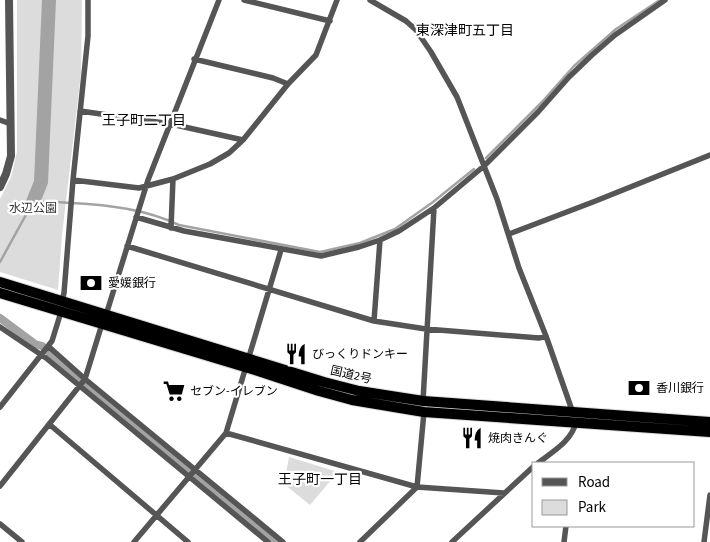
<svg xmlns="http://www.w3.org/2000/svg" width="710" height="542" font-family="'Source Sans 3','Noto Sans JP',sans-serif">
<rect width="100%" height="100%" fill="#fff"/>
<path fill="#dcdcdc" d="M17,0h65l-1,73 -19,162 -4,55 -58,-18v-73l11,-22 6,-25z
M289,457l49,15 -28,33 -26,-21z"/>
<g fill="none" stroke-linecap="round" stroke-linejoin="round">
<path stroke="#a3a3a3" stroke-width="2.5" d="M486,158l56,-56 32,-36 42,-37 44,-29
M0,262l33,-60c13,-1 26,0 39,1 37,2 73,6 107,22l141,27 40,-9 35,-14 38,-27 41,-33"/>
<path stroke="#a3a3a3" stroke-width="8" d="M0,318l35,26 7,2 71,63 162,133"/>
<path stroke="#a3a3a3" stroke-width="14" d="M33,202l8,-20 8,-182"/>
<g stroke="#dbdbdb" stroke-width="12">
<path id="trunk" d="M0,282l324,100 35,9 64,10 287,21
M0,293l258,78 61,20 33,9 72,12 286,20"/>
</g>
<path stroke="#555" stroke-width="5.5" d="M244,0l86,21
M370,0l36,21 10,9 15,22 26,45 40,102 22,69 27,68 27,77
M194,59l79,19 15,6
M80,111l91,13 72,16
M0,120l11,4
M73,180l66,8 34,-9 37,-15 19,-11 14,-13 45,-56 28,-29 21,-55
M136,217l48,14 137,25 38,-9 21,-7 19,-9 35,-23 50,-42 54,-54 31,-35 23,-22 23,-20 50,-35
M171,228l2,-49
M509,234l84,-32 117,-47
M127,246l247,75 52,8 113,9 7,-2
M62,301l2,-8 9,-113 15,-144v-36
M106,315l42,-135 71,-180
M374,321l6,-81
M0,327l46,31 222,184
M48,346l37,33 198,163
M423,401l11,-193
M0,407l52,-66 9,-29
M49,424l139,118
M226,433l191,54 87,6
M538,463c14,-11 34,-22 38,-41
M0,486l85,-107 17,-55
M0,524l22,18
M134,542l92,-109 55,-183
M360,542l57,-55 7,-75
M452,542l82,-76
M564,542l2,-16
M704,542l6,-47"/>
<path stroke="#555" stroke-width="8" d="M0,187l6,-13 5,-18 -2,-156"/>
<use href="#trunk" stroke="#000" stroke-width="10"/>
</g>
<defs>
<g id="bank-bare" transform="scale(1.725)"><path d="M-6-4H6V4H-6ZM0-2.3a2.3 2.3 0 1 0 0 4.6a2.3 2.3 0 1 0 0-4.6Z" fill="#000" stroke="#fff" stroke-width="2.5" paint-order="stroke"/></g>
<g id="restaurant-bare" transform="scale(1.725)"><path d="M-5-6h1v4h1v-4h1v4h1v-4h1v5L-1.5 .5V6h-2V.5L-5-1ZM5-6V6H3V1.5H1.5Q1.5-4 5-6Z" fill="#000" stroke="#fff" stroke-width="2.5" paint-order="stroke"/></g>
<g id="supermarket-bare" transform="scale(1.725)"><path d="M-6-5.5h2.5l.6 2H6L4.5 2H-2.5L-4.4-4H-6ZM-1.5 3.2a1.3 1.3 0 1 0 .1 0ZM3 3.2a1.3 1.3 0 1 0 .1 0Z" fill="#000" stroke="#fff" stroke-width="2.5" paint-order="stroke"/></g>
</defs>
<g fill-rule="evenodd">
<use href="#bank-bare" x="91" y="283"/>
<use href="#restaurant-bare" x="296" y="354"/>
<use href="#bank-bare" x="639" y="388"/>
<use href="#supermarket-bare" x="174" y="391"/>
<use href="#restaurant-bare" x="472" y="438"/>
</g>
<g text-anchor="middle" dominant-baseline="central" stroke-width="4.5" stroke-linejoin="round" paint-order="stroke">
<g font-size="12" fill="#333" stroke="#fff">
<text x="33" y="208">水辺公園</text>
</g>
<g font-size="12" fill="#000" stroke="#fff" text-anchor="start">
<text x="108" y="283">愛媛銀行</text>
<text x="312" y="354">びっくりドンキー</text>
<text x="656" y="388">香川銀行</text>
<text x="190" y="391">セブン-イレブン</text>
<text x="488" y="438">焼肉きんぐ</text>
</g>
<g font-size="12" fill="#000" stroke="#fff">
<text transform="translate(351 375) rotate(13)">国道2号</text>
</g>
<g font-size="14" fill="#000" stroke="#fff">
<text x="465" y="31">東深津町五丁目</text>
<text x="144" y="121">王子町二丁目</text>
<text x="320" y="480">王子町一丁目</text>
</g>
</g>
<rect x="532" y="462" width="162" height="65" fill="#ffffff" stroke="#999999"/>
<rect x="542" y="478" width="25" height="8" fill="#555555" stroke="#999999"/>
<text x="578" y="487" font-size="15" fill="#000000">Road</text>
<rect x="542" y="500" width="25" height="15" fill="#dcdcdc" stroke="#999999"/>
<text x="578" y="512" font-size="15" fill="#000000">Park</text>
</svg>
